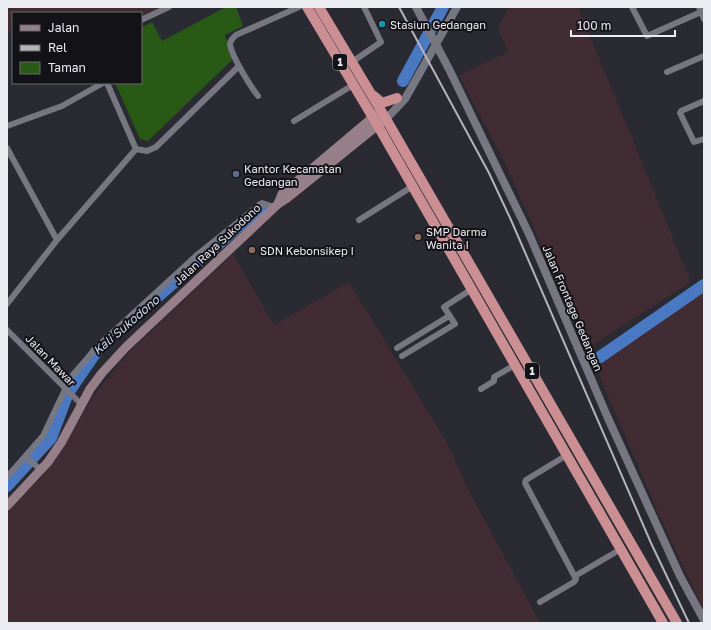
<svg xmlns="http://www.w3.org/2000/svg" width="711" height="630" font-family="'Golos Text',sans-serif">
<rect width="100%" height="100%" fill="#2a2a33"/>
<path fill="#402c32" d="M7,7h152l1,3 -19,7v-4h-91l-2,-2 -3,2h-32v16l-6,3z
M509,7h69l113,275 -103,66 -85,-189 -44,-84 49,-23 -10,-24z
M233,254l41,71 75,-43 100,164 20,45 71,132h-533v-112l36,-35 26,-38 22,-39 36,-45z
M704,289v322l-47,-101 -63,-147 69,-45z"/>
<path fill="#285915" d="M226,7h10l7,19 -18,9 7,25 -84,81 -8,-2 -25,-56h26v-55l11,-6 10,19z"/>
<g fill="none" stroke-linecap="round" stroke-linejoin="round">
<path stroke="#4a79c3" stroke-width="12" d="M403,81l40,-74
M133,318l128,-111
M600,357l104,-72
M7,486l44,-48 17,-45 28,-41"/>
<path stroke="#777782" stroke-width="6" d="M632,7l15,29 54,-24
M699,7l5,12
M141,20l28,-13
M352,62l29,-20 -17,-35
M667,72l37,-16
M107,83l29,66
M258,96c-7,-9 -28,-42 -28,-53 1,-4 3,-5 6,-8l63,-28
M704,101l-23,10 -1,2 14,29 10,-3
M294,121l59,-36
M7,126l55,-20 41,-23
M7,148l50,92
M136,149l11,2 9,-4 83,-81
M359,220l54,-34
M7,304l50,-64 79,-91
M7,330l74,74
M397,348l52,-32
M402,356l53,-32 -11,-17 28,-18
M481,389l13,-8v-4l21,-12
M26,457l15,13
M7,477l36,-41 28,-59 27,-31 100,-92 64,-51 12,4
M575,576l46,-27
M540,602l34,-20 2,-3 -51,-96 1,-3 41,-25"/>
<path stroke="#777782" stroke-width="8" d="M416,7l33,62 80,165 78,182 73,160 24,44
M386,119l19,-20 52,-92"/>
<path stroke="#967f88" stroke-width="9" d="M278,204l4,-10 96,-81
M7,506l41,-44 13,-19 29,-54 12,-16 24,-26 152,-143 8,-5 97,-78"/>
<path stroke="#ca8e93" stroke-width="10" d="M307,7l71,119 285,497
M319,7l67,112 291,504
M374,96l8,7 15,-5"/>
<path stroke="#b4b4bb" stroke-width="2" d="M399,7l90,166 22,47 140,323 38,80"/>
</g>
<circle fill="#0f9aa8" stroke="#131317" stroke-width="1.5" cx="382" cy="24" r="4"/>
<circle fill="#5c6f8a" stroke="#131317" stroke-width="1.5" cx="236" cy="174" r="4"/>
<g fill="#8d6e63" stroke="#131317" stroke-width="1.5">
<circle cx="418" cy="237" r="4"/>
<circle cx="252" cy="250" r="4"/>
</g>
<g text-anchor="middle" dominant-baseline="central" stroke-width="4" stroke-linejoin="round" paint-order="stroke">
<g fill="#131317" stroke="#ababb1" stroke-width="1">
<rect x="333" y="54" width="14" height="16" rx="3"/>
<rect x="525" y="363" width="14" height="16" rx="3"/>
</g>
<g font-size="10" font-weight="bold" fill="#ececf3">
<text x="340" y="62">1</text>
<text x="532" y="371">1</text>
</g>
<g font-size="11" fill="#ececf3" stroke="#131317" text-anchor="start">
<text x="390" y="24">Stasiun Gedangan</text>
<text x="244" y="168">Kantor Kecamatan<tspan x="244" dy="13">Gedangan</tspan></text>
<text x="426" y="231">SMP Darma<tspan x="426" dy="13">Wanita I</tspan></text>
<text x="260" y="250">SDN Kebonsikep I</text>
</g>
<g font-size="11" fill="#ececf3" stroke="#131317">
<text transform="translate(217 244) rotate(-43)">Jalan Raya Sukodono</text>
<text transform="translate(573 308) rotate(67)">Jalan Frontage Gedangan</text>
<text transform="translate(51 360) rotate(46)">Jalan Mawar</text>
</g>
<g font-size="12" font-style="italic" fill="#cbd8ec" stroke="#131317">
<text transform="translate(126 325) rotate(-41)">Kali Sukodono</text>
</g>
</g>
<rect width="711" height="630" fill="none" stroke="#ececf3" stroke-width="16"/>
<rect x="12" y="12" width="130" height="72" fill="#131317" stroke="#6a6a6f"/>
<rect x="20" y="25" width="20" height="6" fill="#967f88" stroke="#6a6a6f"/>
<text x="48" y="32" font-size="12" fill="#ececf3">Jalan</text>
<rect x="20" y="45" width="20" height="6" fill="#b4b4bb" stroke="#6a6a6f"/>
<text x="48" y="52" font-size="12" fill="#ececf3">Rel</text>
<rect x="20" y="62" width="20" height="12" fill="#285915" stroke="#6a6a6f"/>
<text x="48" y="72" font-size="12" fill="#ececf3">Taman</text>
<path d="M571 30v6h104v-6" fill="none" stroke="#ececf3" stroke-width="2"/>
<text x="577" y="30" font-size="12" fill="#ececf3" stroke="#131317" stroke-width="3" paint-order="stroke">100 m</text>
</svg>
